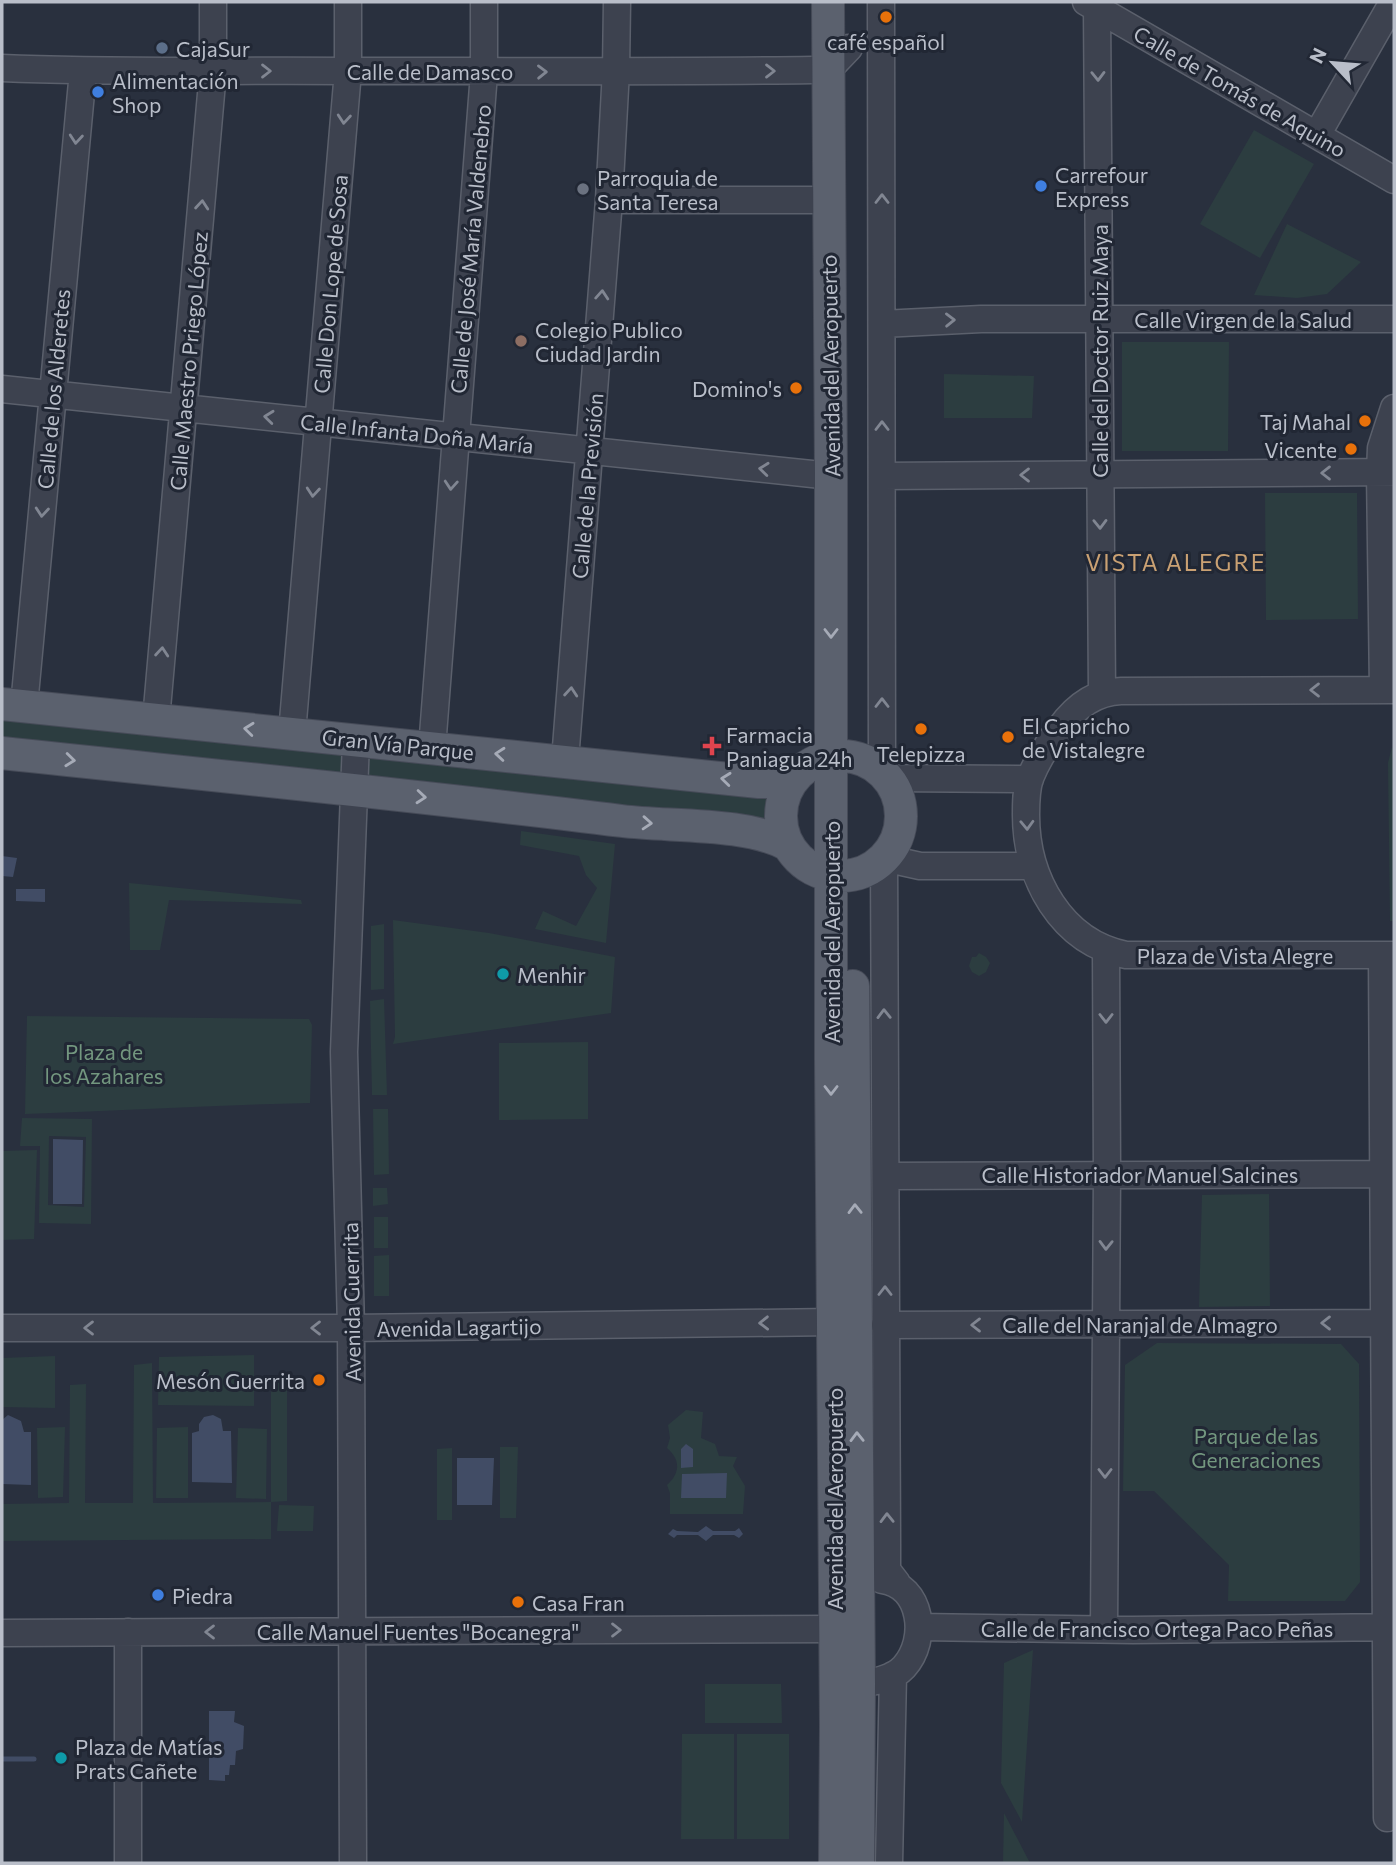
<svg xmlns="http://www.w3.org/2000/svg" width="1396" height="1865" font-family="Commissioner,sans-serif">
<rect width="100%" height="100%" fill="#29303e"/>
<path fill="#2c3d40" fill-rule="evenodd" d="M1254,130l60,34 -54,94 -60,-34z
M1287,224l74,38 -34,32 -30,4 -43,-3z
M1122,342h107l-1,109h-106z
M944,374l90,2 -2,42h-88z
M1265,493h92l1,126 -92,1z
M2,715l344,38 -3,23 -341,-32z
M1392,747l2,6v168h-4l-2,-158z
M366,753l408,40 -4,31 -402,-41z
M521,831l94,13 -9,99 -71,-14 8,-18 33,15 21,-38 -11,-13 -7,-19 -59,-11z
M129,883l172,17 1,4 -133,-4 -9,50h-30z
M393,920l96,13 126,24 -4,56 -218,31 2,-7z
M384,924v65l-13,1v-64z
M979,953l7,4 4,6 -4,9 -7,4 -7,-4 -3,-6 3,-9h4z
M384,999l3,96h-15l-2,-94z
M27,1016l282,3 3,6 -2,78c-96,2 -190,8 -285,11z
M588,1042v77l-89,1v-77z
M373,1109h15l1,65 -15,1z
M22,1118l70,1 -1,105 -52,-1 1,-77h-20zM49,1136l37,1 -2,70 -36,-2z
M37,1150l-3,89 -32,1v-89z
M373,1188h14l1,16 -15,2z
M1269,1194l1,112 -71,1 3,-112z
M374,1217h14v31h-14z
M389,1255v41h-15v-40z
M1157,1343l184,1 18,20 1,218 -15,19h-117l1,-36 -75,-74h-31l2,-126z
M254,1355v51l-96,-1 1,-48z
M55,1356v52l-53,-1v-49z
M152,1363l1,140 118,-1v-119l16,-2v120l-16,1v37l-269,2v-37l67,-1 1,-118 16,-1 -1,119h48l1,-138z
M686,1410l17,2 -2,26 14,6 4,12 18,1 -4,9 12,20 -2,28h-73v-21l-3,-8c13,-12 14,-25 0,-37l3,-10 -2,-13z
M65,1427l-2,70 -25,1 -1,-70z
M188,1427v71h-32l1,-70z
M238,1428l29,1 -1,70 -30,-1z
M500,1447h18l-2,71h-16z
M452,1448v72h-15v-71z
M279,1505l35,1 -1,25h-36z
M1033,1650l-11,172 -21,-39 3,-120z
M705,1684h76l1,39h-77z
M682,1734h52v105h-53z
M737,1734h52v105h-52z
M1004,1813l26,50h-27z"/>
<path fill="#414c65" d="M2,856l15,2 -4,19 -11,-1z
M16,889h29v13l-29,-1z
M53,1139l30,1 -1,64h-29z
M8,1415l13,6 3,11h7v53l-29,-1v-64z
M213,1415l8,4 2,12h8l1,52 -40,-1v-49l7,-2v-7l5,-7z
M686,1444l7,5v18l-12,1v-19z
M457,1458h37l-2,47h-35z
M727,1473l-1,25h-45l1,-24z
M706,1526l7,5h22l4,-3 4,6 -4,4 -5,-3h-21l-7,6 -8,-6h-21l-3,3 -6,-4 5,-5 4,2 21,1z
M209,1711h26l-1,11 10,4 -1,23 -7,2 -1,14h-5l-1,10h-4v6l-16,-1z"/>
<g fill="none" stroke-linecap="round" stroke-linejoin="round">
<path stroke="#414c65" stroke-width="5" d="M2,1759h32"/>
<g stroke="#5b606c" stroke-width="29">
<path id="minor" d="M881,2l1,769
M1086,2l308,178
M1097,8l5,685
M2,68c114,5 229,2 344,3 155,0 310,1 466,-1h16l21,-22
M1317,135l76,-133
M609,200h219
M882,324l99,-5h413
M2,389l829,87
M882,476l512,-4
M1383,690l-3,-218 1,-24 13,-40
M1394,690l-273,1c-26,1 -46,16 -61,37 -12,15 -23,33 -30,50 -4,12 -4,25 -4,37 0,63 35,127 100,140h268
M24,706l59,-635
M156,720l57,-649v-69
M292,733l56,-662v-69
M432,748l52,-675v-71
M565,760l44,-560 7,-130 1,-68
M889,778l141,1
M1382,956l5,862
M886,1176l508,-2
M885,1325l509,-2
M2,1328h349l482,-6
M897,1583l-10,-13v-26l-3,-686 36,8h112
M919,1627l214,3 261,-3
M1104,1629l3,-455 -1,-224
M2,1633l833,-4
M859,1684c15,-2 34,-5 45,-17 25,-28 18,-81 -22,-87
M128,1863v-231
M353,1863l-2,-535 -7,-276 12,-311
M889,1863l4,-188"/>
</g>
<g stroke="#464b58" stroke-width="34">
<path id="major" d="M828,2l3,474v583l5,666 -1,138
M2,704l757,78h21l14,-3
M2,753c207,22 414,42 620,68 48,6 125,1 166,24
M781 816a60 60 0 1 1 120 0a60 60 0 1 1-120 0Z
M853,986l6,698 -1,179"/>
</g>
<use href="#minor" stroke="#3d424f" stroke-width="26"/>
<use href="#major" stroke="#5b616e" stroke-width="32"/>
</g>
<defs><path id="oneway-chevron" d="M-2-3.5L2.5 0L-2 3.5" fill="none" stroke-width="1.6" stroke-linecap="round" stroke-linejoin="round" transform="scale(1.75)"/></defs>
<g stroke="#818692">
<use href="#oneway-chevron" transform="translate(266 71)"/>
<use href="#oneway-chevron" transform="translate(770 71)"/>
<use href="#oneway-chevron" transform="translate(542 72) rotate(-1)"/>
<use href="#oneway-chevron" transform="translate(1098 76) rotate(89)"/>
<use href="#oneway-chevron" transform="translate(344 119) rotate(95)"/>
<use href="#oneway-chevron" transform="translate(76 139) rotate(95)"/>
<use href="#oneway-chevron" transform="translate(882 199) rotate(-90)"/>
<use href="#oneway-chevron" transform="translate(202 205) rotate(-85)"/>
<use href="#oneway-chevron" transform="translate(602 295) rotate(-86)"/>
<use href="#oneway-chevron" transform="translate(950 320) rotate(-1)"/>
<use href="#oneway-chevron" transform="translate(269 417) rotate(-174)"/>
<use href="#oneway-chevron" transform="translate(882 426) rotate(-90)"/>
<use href="#oneway-chevron" transform="translate(764 469) rotate(-174)"/>
<use href="#oneway-chevron" transform="translate(1326 473) rotate(180)"/>
<use href="#oneway-chevron" transform="translate(1025 475) rotate(180)"/>
<use href="#oneway-chevron" transform="translate(451 485) rotate(94)"/>
<use href="#oneway-chevron" transform="translate(313 492) rotate(95)"/>
<use href="#oneway-chevron" transform="translate(42 512) rotate(95)"/>
<use href="#oneway-chevron" transform="translate(1100 524) rotate(89)"/>
<use href="#oneway-chevron" transform="translate(162 652) rotate(-85)"/>
<use href="#oneway-chevron" transform="translate(1315 690) rotate(180)"/>
<use href="#oneway-chevron" transform="translate(571 692) rotate(-85)"/>
<use href="#oneway-chevron" transform="translate(882 703) rotate(-90)"/>
<use href="#oneway-chevron" transform="translate(1027 825) rotate(88)"/>
<use href="#oneway-chevron" transform="translate(884 1014) rotate(-91)"/>
<use href="#oneway-chevron" transform="translate(1106 1018) rotate(90)"/>
<use href="#oneway-chevron" transform="translate(1106 1245) rotate(91)"/>
<use href="#oneway-chevron" transform="translate(885 1291) rotate(-90)"/>
<use href="#oneway-chevron" transform="translate(764 1323) rotate(179)"/>
<use href="#oneway-chevron" transform="translate(1326 1323) rotate(180)"/>
<use href="#oneway-chevron" transform="translate(976 1325) rotate(180)"/>
<use href="#oneway-chevron" transform="translate(89 1328) rotate(180)"/>
<use href="#oneway-chevron" transform="translate(316 1328) rotate(-180)"/>
<use href="#oneway-chevron" transform="translate(1105 1473) rotate(90)"/>
<use href="#oneway-chevron" transform="translate(887 1518) rotate(-91)"/>
<use href="#oneway-chevron" transform="translate(616 1630)"/>
<use href="#oneway-chevron" transform="translate(210 1632) rotate(180)"/>
</g>
<g stroke="#a6abb7">
<use href="#oneway-chevron" transform="translate(831 633) rotate(90)"/>
<use href="#oneway-chevron" transform="translate(249 729) rotate(-174)"/>
<use href="#oneway-chevron" transform="translate(500 754) rotate(-175)"/>
<use href="#oneway-chevron" transform="translate(70 760) rotate(6)"/>
<use href="#oneway-chevron" transform="translate(726 779) rotate(-174)"/>
<use href="#oneway-chevron" transform="translate(421 797) rotate(5)"/>
<use href="#oneway-chevron" transform="translate(647 823) rotate(4)"/>
<use href="#oneway-chevron" transform="translate(831 1090) rotate(90)"/>
<use href="#oneway-chevron" transform="translate(855 1209) rotate(-91)"/>
<use href="#oneway-chevron" transform="translate(857 1437) rotate(-91)"/>
</g>
<g fill="#e8710a" stroke="#212734" stroke-width="2.5">
<circle cx="886" cy="17" r="7"/>
<circle cx="796" cy="388" r="7"/>
<circle cx="1365" cy="421" r="7"/>
<circle cx="1351" cy="449" r="7"/>
<circle cx="921" cy="729" r="7"/>
<circle cx="1008" cy="737" r="7"/>
<circle cx="319" cy="1380" r="7"/>
<circle cx="518" cy="1602" r="7"/>
</g>
<circle fill="#5c6f8a" stroke="#212734" stroke-width="2.5" cx="162" cy="48" r="7"/>
<g fill="#3f7fe0" stroke="#212734" stroke-width="2.5">
<circle cx="98" cy="92" r="7"/>
<circle cx="1041" cy="186" r="7"/>
<circle cx="158" cy="1595" r="7"/>
</g>
<circle fill="#6b7280" stroke="#212734" stroke-width="2.5" cx="583" cy="189" r="7"/>
<circle fill="#8d6e63" stroke="#212734" stroke-width="2.5" cx="521" cy="341" r="7"/>
<path fill="#e0444e" stroke="#212734" stroke-width="2.5" d="M708.5 735.5h7v7h7v7h-7v7h-7v-7h-7v-7h7z"/>
<g fill="#0f9aa8" stroke="#212734" stroke-width="2.5">
<circle cx="503" cy="974" r="7"/>
<circle cx="61" cy="1758" r="7"/>
</g>
<g text-anchor="middle" dominant-baseline="central" stroke-width="6" stroke-linejoin="round" paint-order="stroke">
<g font-size="21" fill="#b9bec9" stroke="#212734" text-anchor="start">
<text x="886" y="41" text-anchor="middle">café español</text>
<text x="176" y="48">CajaSur</text>
<text x="112" y="80">Alimentación<tspan x="112" dy="24">Shop</tspan></text>
<text x="1055" y="174">Carrefour<tspan x="1055" dy="24">Express</tspan></text>
<text x="597" y="177">Parroquia de<tspan x="597" dy="24">Santa Teresa</tspan></text>
<text x="535" y="329">Colegio Publico<tspan x="535" dy="24">Ciudad Jardin</tspan></text>
<text x="782" y="388" text-anchor="end">Domino's</text>
<text x="1351" y="421" text-anchor="end">Taj Mahal</text>
<text x="1337" y="449" text-anchor="end">Vicente</text>
<text x="1022" y="725">El Capricho<tspan x="1022" dy="24">de Vistalegre</tspan></text>
<text x="726" y="734">Farmacia<tspan x="726" dy="24">Paniagua 24h</tspan></text>
<text x="921" y="753" text-anchor="middle">Telepizza</text>
<text x="517" y="974">Menhir</text>
<text x="305" y="1380" text-anchor="end">Mesón Guerrita</text>
<text x="172" y="1595">Piedra</text>
<text x="532" y="1602">Casa Fran</text>
<text x="75" y="1746">Plaza de Matías<tspan x="75" dy="24">Prats Cañete</tspan></text>
</g>
<g font-size="21" fill="#b9bec9" stroke="#212734">
<text x="430" y="71">Calle de Damasco</text>
<text transform="translate(1240 91) rotate(30)">Calle de Tomás de Aquino</text>
<text transform="translate(470 249) rotate(-85)">Calle de José María Valdenebro</text>
<text transform="translate(330 284) rotate(-85)">Calle Don Lope de Sosa</text>
<text x="1243" y="319">Calle Virgen de la Salud</text>
<text transform="translate(1099 351) rotate(-90)">Calle del Doctor Ruiz Maya</text>
<text transform="translate(188 361) rotate(-85)">Calle Maestro Priego López</text>
<text transform="translate(830 366) rotate(-91)">Avenida del Aeropuerto</text>
<text transform="translate(53 389) rotate(-85)">Calle de los Alderetes</text>
<text transform="translate(417 433) rotate(6)">Calle Infanta Doña María</text>
<text transform="translate(587 486) rotate(-85)">Calle de la Previsión</text>
<text transform="translate(398 744) rotate(6)">Gran Vía Parque</text>
<text transform="translate(831 932) rotate(-90)">Avenida del Aeropuerto</text>
<text x="1235" y="955">Plaza de Vista Alegre</text>
<text x="1140" y="1174">Calle Historiador Manuel Salcines</text>
<text transform="translate(351 1302) rotate(-91)">Avenida Guerrita</text>
<text x="1140" y="1324">Calle del Naranjal de Almagro</text>
<text transform="translate(459 1327) rotate(-1)">Avenida Lagartijo</text>
<text transform="translate(834 1499) rotate(-90)">Avenida del Aeropuerto</text>
<text x="1157" y="1628">Calle de Francisco Ortega Paco Peñas</text>
<text x="418" y="1631">Calle Manuel Fuentes "Bocanegra"</text>
</g>
<g font-size="21" fill="#73977f" stroke="#212734">
<text x="104" y="1051">Plaza de<tspan x="104" dy="24">los Azahares</tspan></text>
<text x="1256" y="1435">Parque de las<tspan x="1256" dy="24">Generaciones</tspan></text>
</g>
<g font-size="23" letter-spacing="2" fill="#caa173" stroke="#212734">
<text x="1176" y="562">VISTA ALEGRE</text>
</g>
</g>
<rect width="1396" height="1865" fill="none" stroke="#b9bec9" stroke-width="7"/>
<g transform="translate(1333 63) rotate(296)" stroke="#212734" stroke-width="5" paint-order="stroke">
<path d="M0-5L12 26L0 18L-12 26Z" fill="#b9bec9"/>
<text y="-10" font-size="19" font-weight="bold" text-anchor="middle" fill="#b9bec9">N</text>
</g>
</svg>
